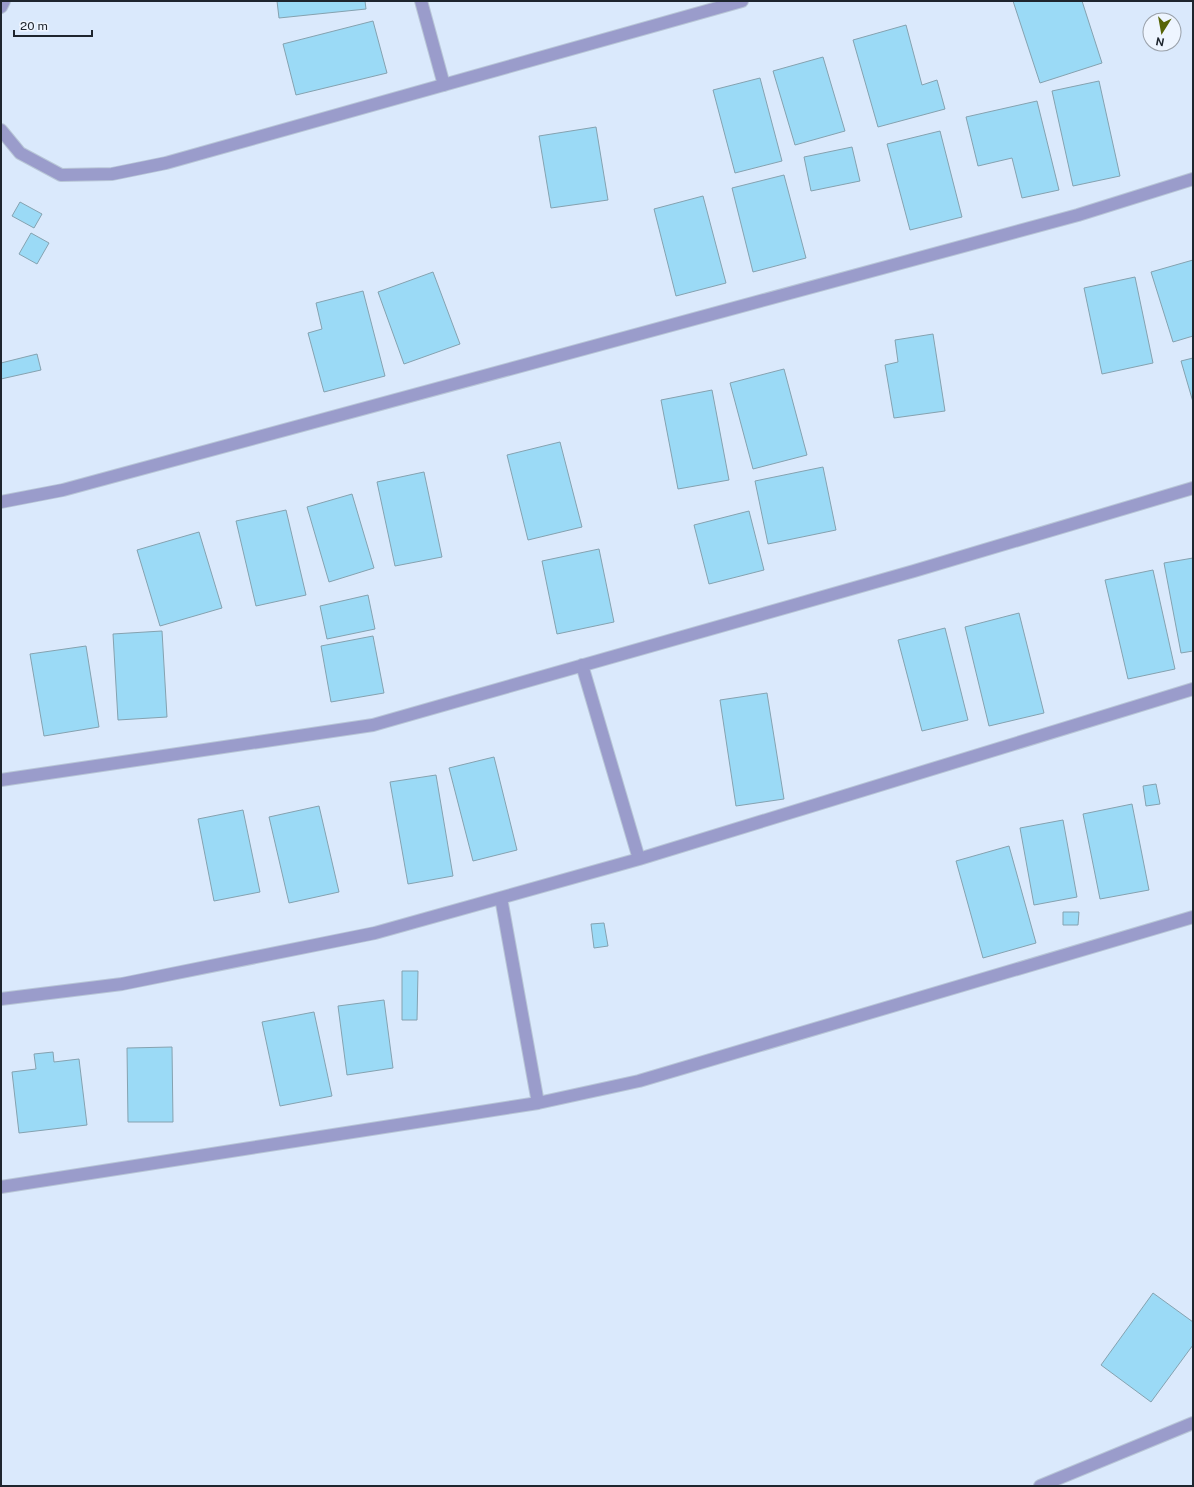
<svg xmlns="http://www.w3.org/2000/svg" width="1194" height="1487" font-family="'Public Sans',sans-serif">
<rect width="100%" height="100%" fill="#dae9fc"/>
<path fill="#9bdaf6" stroke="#85a2b0" d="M277,1h88l1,8 -87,9z
M1013,1h69l20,62 -62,20z
M373,21l14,52 -91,22 -13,-51z
M906,25l16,60 15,-5 8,29 -67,18 -25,-87z
M823,57l22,74 -50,14 -22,-74z
M760,78l22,83 -47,12 -22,-83z
M1099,81l21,95 -47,10 -21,-95z
M1037,101l22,89 -37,8 -10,-40 -34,8 -12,-49z
M596,127l12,73 -57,8 -12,-72z
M940,131l22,86 -52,13 -23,-86z
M852,147l8,34 -49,10 -7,-34z
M784,175l22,83 -53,14 -21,-84z
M703,196l23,87 -50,13 -22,-87z
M20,202l22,12 -8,14 -22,-12z
M31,233l18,10 -12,21 -18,-10z
M1193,260v76l-20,6 -22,-70z
M433,272l27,72 -56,20 -26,-72z
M1135,277l18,86 -51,11 -18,-86z
M363,291l22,85 -61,16 -16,-59 14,-4 -6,-26z
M933,334l12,77 -51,7 -9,-53 13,-3 -3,-22z
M37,354l4,16 -40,9v-16z
M1193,358v44l-12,-41z
M784,369l23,86 -54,14 -23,-86z
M712,390l17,90 -51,9 -17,-89z
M560,442l22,85 -54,13 -21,-85z
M823,467l13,63 -68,14 -13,-63z
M424,472l18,85 -47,9 -18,-84z
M352,494l22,74 -45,14 -22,-75z
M286,510l20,85 -50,11 -20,-85z
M749,511l15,59 -55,14 -15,-59z
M199,532l23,76 -62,18 -23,-76z
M599,549l15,73 -57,12 -15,-73z
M1193,558v93l-12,2 -17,-90z
M1153,570l22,99 -47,10 -23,-99z
M368,595l7,34 -48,10 -7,-33z
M1019,613l25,100 -55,13 -24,-99z
M945,628l23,92 -46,11 -24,-91z
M162,631l5,86 -49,3 -5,-86z
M373,636l11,57 -53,9 -10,-56z
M86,646l13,81 -55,9 -14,-82z
M767,693l17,106 -48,7 -16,-106z
M494,757l23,93 -44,11 -24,-93z
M436,775l17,101 -45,8 -18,-102z
M1156,784l4,20 -14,2 -3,-20z
M1132,804l17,86 -49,9 -17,-85z
M319,806l20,86 -50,11 -20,-86z
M243,810l17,82 -46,9 -16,-82z
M1063,820l14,77 -43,8 -14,-77z
M1009,846l27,97 -53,15 -27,-97z
M1063,912h16l-1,13h-15z
M604,923l4,23 -14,2 -3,-24z
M402,971h16l-1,49h-15z
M384,1000l9,68 -46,7 -9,-69z
M314,1012l18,84 -52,10 -18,-84z
M172,1047l1,75h-45l-1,-74z
M53,1052l1,10 25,-3 8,66 -68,8 -7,-61 24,-3 -2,-15z
M1153,1293l40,29v23l-42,57 -50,-37z"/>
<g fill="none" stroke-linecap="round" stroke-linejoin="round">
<g stroke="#b8c6d7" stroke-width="14">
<path id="minor" d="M421,1l23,84
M1,7l3,-6
M1,130l19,23 41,22 51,-1 54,-11 576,-162
M1,502l62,-12 1015,-275 115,-36
M582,665l57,194
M1,780l372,-55 541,-154 279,-83
M501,898l37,205
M1,999l121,-15 253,-51 264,-74 554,-170
M1,1187l537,-84 101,-22 554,-164
M1040,1486l153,-63"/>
</g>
<use href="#minor" stroke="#9a9ccb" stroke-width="12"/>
</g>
<rect width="1194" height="1487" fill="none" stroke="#1e252e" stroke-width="4"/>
<g transform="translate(1162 32) rotate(191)"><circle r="19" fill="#eef5ff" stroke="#9ba2ab"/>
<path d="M0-3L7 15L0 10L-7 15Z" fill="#576407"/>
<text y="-6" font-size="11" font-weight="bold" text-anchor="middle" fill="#1e252e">N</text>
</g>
<path d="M14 30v6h78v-6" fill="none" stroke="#1e252e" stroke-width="2"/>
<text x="20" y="30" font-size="12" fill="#1e252e" stroke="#eef5ff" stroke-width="3" paint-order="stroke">20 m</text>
</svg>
